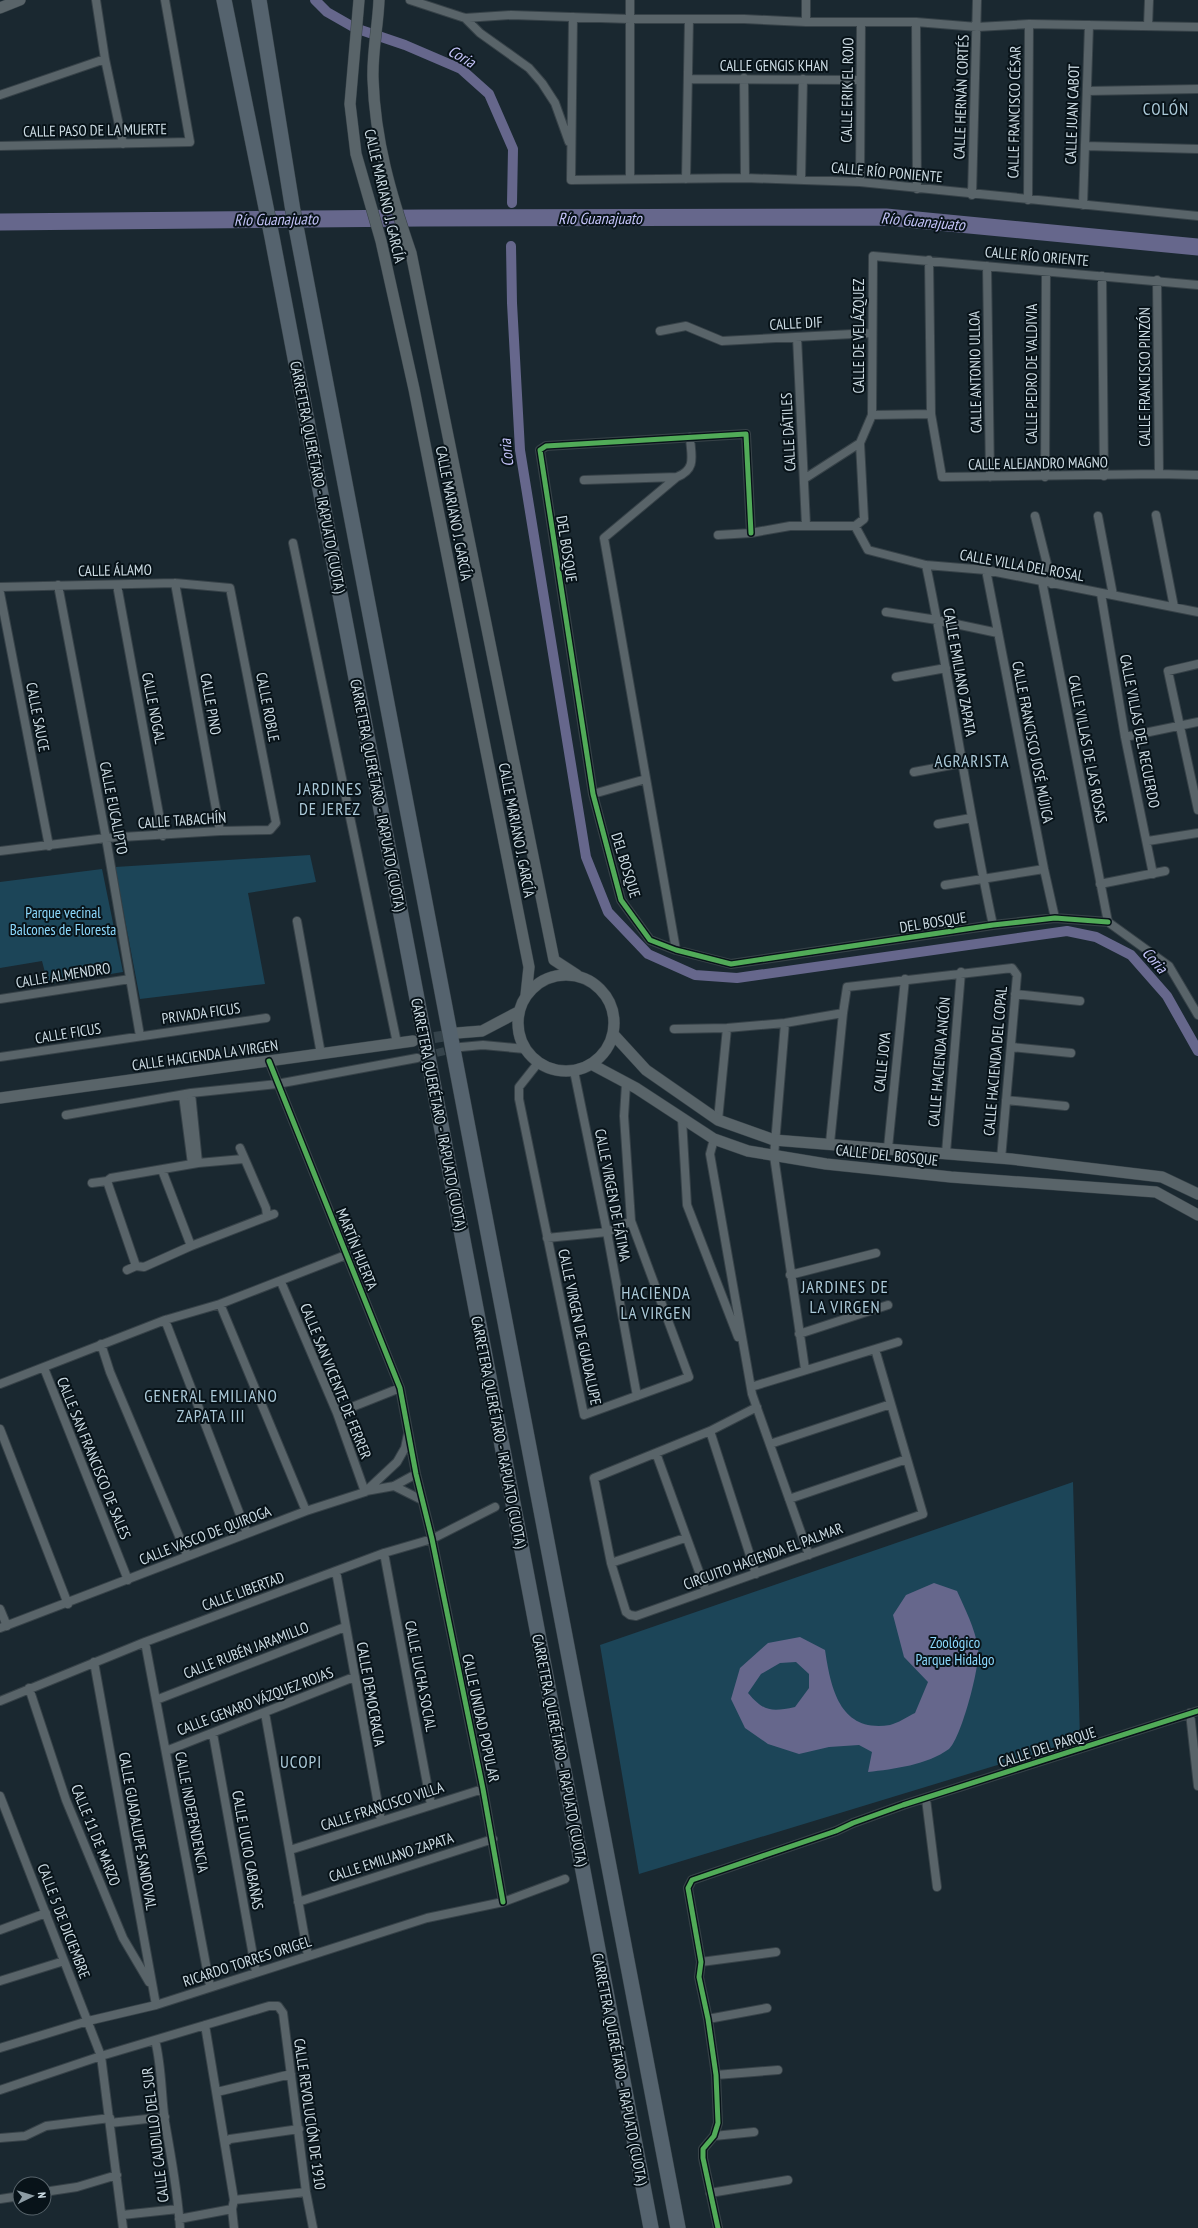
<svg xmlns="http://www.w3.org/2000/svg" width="1198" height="2228" font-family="'PT Sans Narrow',sans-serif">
<rect width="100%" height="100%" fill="#1a2830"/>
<path fill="#1c4558" d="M310,855l6,27 -68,11 17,91 -125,15 -25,-132z
M102,869l21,103 -75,12 -6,-23 -42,7v-86z
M1073,1482l7,258 -441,134 -39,-229z"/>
<path fill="#66678c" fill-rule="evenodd" d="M934,1583l23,8c8,18 18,37 21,57 3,16 -17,91 -29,101 -22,16 -55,20 -81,23l4,-20 -13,-7 -30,2 -30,7 -31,-10 -23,-16 -14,-29 9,-31 28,-25 32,-6 25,13c6,39 15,83 65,75 8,-2 17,-8 25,-12l13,-31 -24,-25 -11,-42 13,-20zM780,1663l16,-1 13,12v14l-14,19c-23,5 -31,5 -47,-14l13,-19z"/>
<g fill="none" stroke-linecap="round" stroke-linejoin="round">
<path stroke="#66678c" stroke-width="10" d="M315,0l12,12 28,16 50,17 56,24 28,25 24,55 -1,54
M511,246l1,57 8,147 66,407 22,55 40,42 47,21 42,3 330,-47 29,6 35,18 36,41 31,55"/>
<path stroke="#66678c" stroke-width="17" d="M0,222l422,-4 464,-1 312,30"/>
<path stroke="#35434b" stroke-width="8" stroke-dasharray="8 4" stroke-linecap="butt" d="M425,1056l31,-8"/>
<path stroke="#35434b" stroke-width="11" stroke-dasharray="11 5.5" stroke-linecap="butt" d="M418,1040l39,-6"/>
<g stroke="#374248" stroke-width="10">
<path id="street" d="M96,0l9,59 18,85
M410,0l55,18 46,-3 119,4h114l62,3h110l61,5 52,-3 169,3
M573,17l-2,163 174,-2 115,4 338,34
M465,18l15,15 49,35 13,15 13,20 14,39
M806,22v-22
M916,22l1,167
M1148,26l1,-26
M744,78l1,100
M688,79l172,1
M1087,91l111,-2
M0,95l105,-36
M0,146l190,-4 -25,-142
M1085,146l113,3
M630,179v-179
M686,179l3,-160
M801,179l2,-100
M860,182l1,-160
M972,195l5,-195
M1028,200l1,-176
M1083,205l6,-180
M929,260l2,154 11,63 217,-3 39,1
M987,266l3,211
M1102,276l2,200
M1157,280l2,194
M660,331l26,-5 36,15 150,-8
M797,337l9,188
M872,415l59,-1
M1045,477l1,-205
M804,479l56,-36
M584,480l93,-3c20,-8 14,-21 13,-40
M1156,515l18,92
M1035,516l17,68
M1098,516l15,79
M855,526l13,24 58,15 60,5 212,42
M751,533l-5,-99 -200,12 -6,4 53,344 28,106 29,40 26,10 55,14 262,-39 62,-7 53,4
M718,535l33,-2 39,-7h65l9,-7 -4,-76 12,-28 1,-159 325,29
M293,543l104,500
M926,565c25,119 41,241 67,360
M986,570l58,299 11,49
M1042,581l66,341
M175,583l45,248
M58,585l48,253 34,198
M117,585l46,251
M0,587l175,-4 55,5 46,235 -6,7 -50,1 -114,7 -106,13
M0,593l49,253
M1101,594l24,143 28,137
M886,612l51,8 61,13
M1198,664l-30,7 30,139
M896,677l50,-9
M1125,737l73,-15
M914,772l48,-9
M593,794l53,-15
M938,824l33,-6
M1148,841l50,-8
M1100,884l65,-13
M945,885l99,-16
M297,921l24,133
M1108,922l61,44 29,49
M676,950l-72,-412 73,-61
M1015,994l65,7
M0,999l130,-20
M785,1023l-11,133 31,213
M674,1029l53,-1 58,-5 58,-10
M461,1047l22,-2 42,4
M1012,1047l59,6
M0,1057l266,-39
M269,1061l131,327 16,86 16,65 51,250 20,113
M538,1063l-19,24v12l65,316 105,-38 -58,-156 -7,-105 2,-32
M574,1071l33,161 30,164
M191,1093l7,70
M183,1095l9,69
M1006,1100l59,6
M66,1115l125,-22 86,-9 140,-26
M682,1119l5,86 51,132
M718,1120l9,-92
M714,1139l-4,15 42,240 57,161
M830,1143l13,-130 4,-26 165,-19 5,7 -16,184
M240,1148l26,60 1,8
M888,1148l17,-169
M946,1153l15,-181
M162,1170l29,76
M107,1181l29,85
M92,1183l15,-2 4,-3 87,-15 45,-4
M547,1238l60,-6 24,-11
M127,1270l9,-4 8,1 47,-21 83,-32
M790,1275l86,-22
M281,1282l56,131 28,79
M220,1304l86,207
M165,1320l82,213
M799,1334l89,-29
M101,1344l9,28 77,183
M44,1368l84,212
M0,1384l165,-64 55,-16 126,-49
M751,1387l147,-45
M757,1407l-47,24 -116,47 17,85 15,49 4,3 6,1 287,-102 -48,-165
M337,1413l63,-25
M0,1429l68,175
M710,1431l46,143
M770,1444l121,-40
M656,1453l50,138
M394,1486l28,14
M366,1491l28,-5 22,-12
M789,1499l118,-40
M384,1553l47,252
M611,1563l74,-25
M336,1571l45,250
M0,1609l7,17
M0,1628l306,-117 59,-19 32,-30 8,-14 3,-14
M145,1642l65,344
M94,1662l62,343
M29,1688l37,112 57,138 26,44
M156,1700l189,-73
M0,1701l145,-59 239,-89 48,-14 63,-32
M265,1713l43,243
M1190,1713l8,73
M213,1734l43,238
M166,1751l188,-74
M0,1796l101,260 22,172
M926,1799l11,88
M290,1850l193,-61
M298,1902l195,-63
M0,1930l46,-17
M701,1962l75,-10
M0,1981l64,-20
M708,2019l59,-11
M205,2025l29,175 -2,9 2,19
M155,2040c7,27 6,54 10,82 6,35 13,70 15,106
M0,2048l88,-27 68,-16 271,-87 76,-16 62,-23
M716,2075l62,-5
M0,2090l101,-34 168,-50h9l5,7 23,179 7,36
M217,2092l74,-18
M110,2123l55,-6
M714,2136l40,-4
M0,2138l25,-2 21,-10 64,-8
M225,2143l5,-4 69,-10
M44,2192l33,-5 40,-12
M710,2193l78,-13
M0,2199l20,-3
M234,2200l72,-8
M122,2215l56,-6
M179,2219l53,-10
M718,2228l-15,-70v-9l11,-13 4,-13 -2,-48 -8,-56 -9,-42 2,-15 -13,-74 4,-8 144,-49 17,-8 50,-18 295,-94"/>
</g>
<g stroke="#374248" stroke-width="12">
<path id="secondary" d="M359,0l-9,104 6,50 25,87 33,148 115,578 -3,28
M379,0c-1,26 -7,52 -6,79 2,62 18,116 38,174l143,707 23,15
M0,8l20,-8
M518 1023a48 48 0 1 1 96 0a48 48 0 1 1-96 0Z
M457,1033l25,-2 36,-19
M613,1034l33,36 72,50 56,20 237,19 151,18 36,17
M591,1064l45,24 78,51 34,12 78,13 125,13 205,15 42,23
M0,1098l413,-57"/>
</g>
<g stroke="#374248" stroke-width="16">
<path id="highway" d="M224,0l48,237 379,1991
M259,0l34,211 385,2017"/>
</g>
<use href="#street" stroke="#596469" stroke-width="8"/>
<use href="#secondary" stroke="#596469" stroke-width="11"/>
<use href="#highway" stroke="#55636e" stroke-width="15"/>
<g stroke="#081319" stroke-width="8">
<path id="cycleway" d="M751,533l-5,-99 -200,12 -6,4 53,344 28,106 29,40 26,10 55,14 262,-39 62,-7 53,4
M269,1061l131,327 16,86 16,65 51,250 20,113
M718,2228l-15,-70v-9l11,-13 4,-13 -2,-48 -8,-56 -9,-42 2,-15 -13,-74 4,-8 144,-49 17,-8 50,-18 295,-94"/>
</g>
<use href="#cycleway" stroke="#51ab58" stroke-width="5"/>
</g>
<g text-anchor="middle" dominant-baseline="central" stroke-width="4" stroke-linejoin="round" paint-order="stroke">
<g font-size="15" fill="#cddce4" stroke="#081319">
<text x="774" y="65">CALLE GENGIS KHAN</text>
<text transform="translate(847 90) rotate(-89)">CALLE ERIK EL ROJO</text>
<text transform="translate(961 97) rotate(-88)">CALLE HERNÁN CORTÉS</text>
<text transform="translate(1014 112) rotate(-89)">CALLE FRANCISCO CÉSAR</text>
<text transform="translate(1072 114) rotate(-88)">CALLE JUAN CABOT</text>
<text transform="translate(95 130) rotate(-1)">CALLE PASO DE LA MUERTE</text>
<text transform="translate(887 172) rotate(5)">CALLE RÍO PONIENTE</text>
<text transform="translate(385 196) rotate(77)">CALLE MARIANO J. GARCÍA</text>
<text transform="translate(1037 256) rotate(5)">CALLE RÍO ORIENTE</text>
<text transform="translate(796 323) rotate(-3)">CALLE DIF</text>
<text transform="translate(858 336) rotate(-90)">CALLE DE VELÁZQUEZ</text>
<text transform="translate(975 372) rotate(-91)">CALLE ANTONIO ULLOA</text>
<text transform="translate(1031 374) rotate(-90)">CALLE PEDRO DE VALDIVIA</text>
<text transform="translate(1144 377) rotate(-90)">CALLE FRANCISCO PINZÓN</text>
<text transform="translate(788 432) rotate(-93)">CALLE DÁTILES</text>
<text transform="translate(1038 463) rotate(-1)">CALLE ALEJANDRO MAGNO</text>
<text transform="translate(318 477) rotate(79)">CARRETERA QUERÉTARO - IRAPUATO (CUOTA)</text>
<text transform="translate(454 513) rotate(79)">CALLE MARIANO J. GARCÍA</text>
<text transform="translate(567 549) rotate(81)">DEL BOSQUE</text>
<text transform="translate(1022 565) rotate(10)">CALLE VILLA DEL ROSAL</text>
<text transform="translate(115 570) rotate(-1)">CALLE ÁLAMO</text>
<text transform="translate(960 672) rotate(80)">CALLE EMILIANO ZAPATA</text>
<text transform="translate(211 704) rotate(80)">CALLE PINO</text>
<text transform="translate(268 707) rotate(79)">CALLE ROBLE</text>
<text transform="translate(154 708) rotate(79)">CALLE NOGAL</text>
<text transform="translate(38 717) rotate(79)">CALLE SAUCE</text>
<text transform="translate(1140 731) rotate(79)">CALLE VILLAS DEL RECUERDO</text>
<text transform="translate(1033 742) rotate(79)">CALLE FRANCISCO JOSÉ MÚJICA</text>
<text transform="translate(1088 749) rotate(79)">CALLE VILLAS DE LAS ROSAS</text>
<text transform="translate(378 795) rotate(79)">CARRETERA QUERÉTARO - IRAPUATO (CUOTA)</text>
<text transform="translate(114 808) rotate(79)">CALLE EUCALIPTO</text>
<text transform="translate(182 820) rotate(-4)">CALLE TABACHÍN</text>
<text transform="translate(517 830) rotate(79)">CALLE MARIANO J. GARCÍA</text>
<text transform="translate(626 865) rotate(73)">DEL BOSQUE</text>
<text transform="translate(933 922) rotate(-9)">DEL BOSQUE</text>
<text transform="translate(63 975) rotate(-9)">CALLE ALMENDRO</text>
<text transform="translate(201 1013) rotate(-8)">PRIVADA FICUS</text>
<text transform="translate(68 1033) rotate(-9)">CALLE FICUS</text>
<text transform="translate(205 1055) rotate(-8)">CALLE HACIENDA LA VIRGEN</text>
<text transform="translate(995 1061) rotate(-85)">CALLE HACIENDA DEL COPAL</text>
<text transform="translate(882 1062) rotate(-84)">CALLE JOYA</text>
<text transform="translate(939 1062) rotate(-85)">CALLE HACIENDA ANCÓN</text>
<text transform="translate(439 1114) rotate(79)">CARRETERA QUERÉTARO - IRAPUATO (CUOTA)</text>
<text transform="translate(887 1155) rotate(6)">CALLE DEL BOSQUE</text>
<text transform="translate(613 1195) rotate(79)">CALLE VIRGEN DE FÁTIMA</text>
<text transform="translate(357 1249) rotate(68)">MARTÍN HUERTA</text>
<text transform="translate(580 1327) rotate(78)">CALLE VIRGEN DE GUADALUPE</text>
<text transform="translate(336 1381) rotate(68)">CALLE SAN VICENTE DE FERRER</text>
<text transform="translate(499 1432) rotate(79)">CARRETERA QUERÉTARO - IRAPUATO (CUOTA)</text>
<text transform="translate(94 1458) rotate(68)">CALLE SAN FRANCISCO DE SALES</text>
<text transform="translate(205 1535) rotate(-21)">CALLE VASCO DE QUIROGA</text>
<text transform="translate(763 1556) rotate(-20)">CIRCUITO HACIENDA EL PALMAR</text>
<text transform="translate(243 1591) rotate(-20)">CALLE LIBERTAD</text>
<text transform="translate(246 1650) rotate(-21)">CALLE RUBÉN JARAMILLO</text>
<text transform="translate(421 1676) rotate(79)">CALLE LUCHA SOCIAL</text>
<text transform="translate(371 1694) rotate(80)">CALLE DEMOCRACIA</text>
<text transform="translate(255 1701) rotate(-21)">CALLE GENARO VÁZQUEZ ROJAS</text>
<text transform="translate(481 1718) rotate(78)">CALLE UNIDAD POPULAR</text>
<text transform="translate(1047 1747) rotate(-18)">CALLE DEL PARQUE</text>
<text transform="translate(560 1750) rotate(79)">CARRETERA QUERÉTARO - IRAPUATO (CUOTA)</text>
<text transform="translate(382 1806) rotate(-18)">CALLE FRANCISCO VILLA</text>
<text transform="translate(192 1812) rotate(79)">CALLE INDEPENDENCIA</text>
<text transform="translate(138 1831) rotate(80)">CALLE GUADALUPE SANDOVAL</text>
<text transform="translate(96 1835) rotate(68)">CALLE 11 DE MARZO</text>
<text transform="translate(248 1850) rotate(80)">CALLE LUCIO CABAÑAS</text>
<text transform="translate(391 1857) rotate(-18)">CALLE EMILIANO ZAPATA</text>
<text transform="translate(64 1921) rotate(69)">CALLE 5 DE DICIEMBRE</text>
<text transform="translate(247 1961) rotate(-18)">RICARDO TORRES ORIGEL</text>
<text transform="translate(620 2069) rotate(79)">CARRETERA QUERÉTARO - IRAPUATO (CUOTA)</text>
<text transform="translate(310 2114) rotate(82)">CALLE REVOLUCIÓN DE 1910</text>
<text transform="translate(155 2135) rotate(-97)">CALLE CAUDILLO DEL SUR</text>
</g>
<g font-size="15" fill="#8cd9fd" stroke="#081319">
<text x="63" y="912">Parque vecinal<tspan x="63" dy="17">Balcones de Floresta</tspan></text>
<text x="955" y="1642">Zoológico<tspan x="955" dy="17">Parque Hidalgo</tspan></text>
</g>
<g font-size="16" font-style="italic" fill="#c4c3f8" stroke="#081319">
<text transform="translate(462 56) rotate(30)">Coria</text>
<text x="600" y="218">Río Guanajuato</text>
<text transform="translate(276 219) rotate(-1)">Río Guanajuato</text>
<text transform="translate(923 221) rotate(5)">Río Guanajuato</text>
<text transform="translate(506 453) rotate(-96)">Coria</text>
<text transform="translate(1155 960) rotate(48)">Coria</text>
</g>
<g font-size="17" letter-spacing="1" fill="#accad9" stroke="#081319">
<text x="1166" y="109">COLÓN</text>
<text x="972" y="761">AGRARISTA</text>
<text x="330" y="789">JARDINES<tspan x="330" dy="20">DE JEREZ</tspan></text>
<text x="845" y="1287">JARDINES DE<tspan x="845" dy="20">LA VIRGEN</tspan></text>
<text x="656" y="1293">HACIENDA<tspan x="656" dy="20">LA VIRGEN</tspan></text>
<text x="211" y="1396">GENERAL EMILIANO<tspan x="211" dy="20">ZAPATA III</tspan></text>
<text x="301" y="1762">UCOPI</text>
</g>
</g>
<g transform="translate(32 2196) rotate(85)"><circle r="19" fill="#081319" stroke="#57636a"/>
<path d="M0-3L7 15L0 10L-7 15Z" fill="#8e9da5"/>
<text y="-6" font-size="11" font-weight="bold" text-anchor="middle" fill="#cddce4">N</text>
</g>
</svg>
